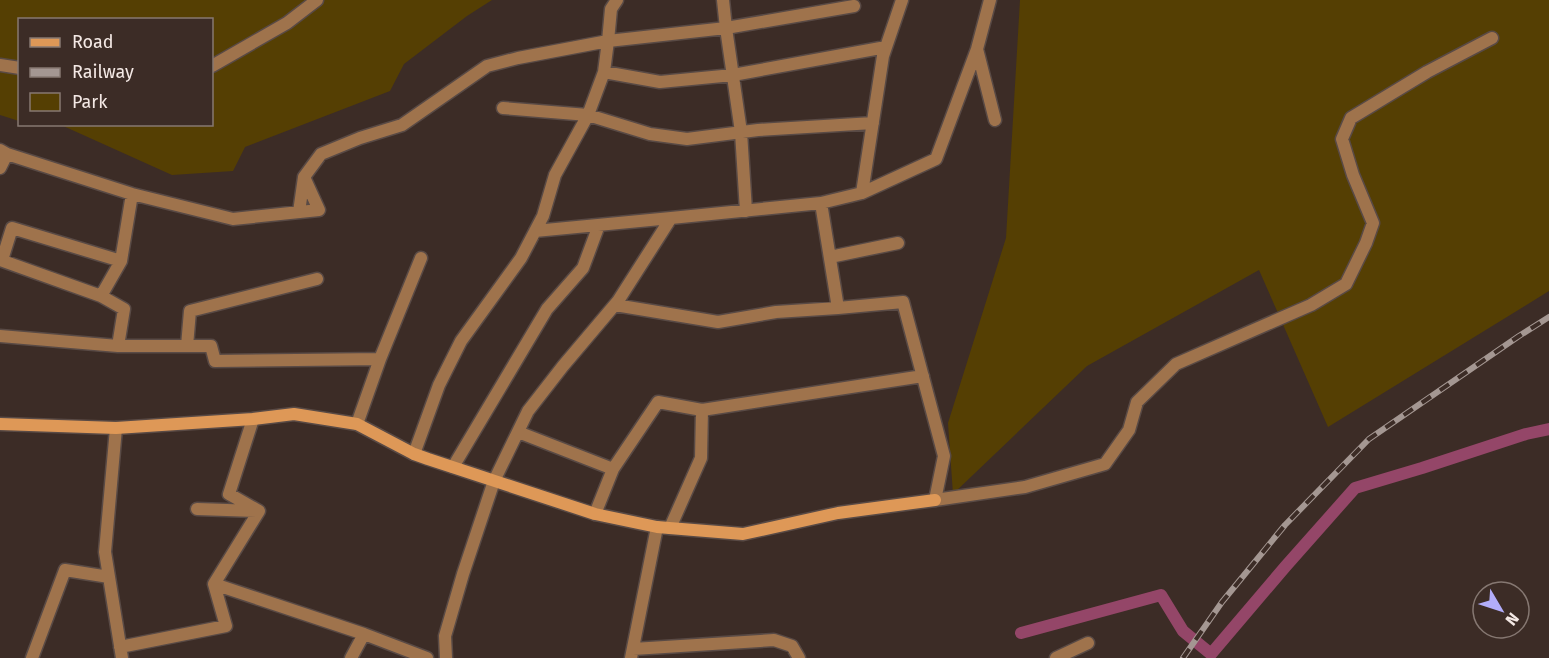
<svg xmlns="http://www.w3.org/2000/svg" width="1549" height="658" font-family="'Fira Sans',sans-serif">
<rect width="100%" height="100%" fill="#3c2c26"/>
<path fill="#553f03" d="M0,0h492l-25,16 -63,48 -14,27 -145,56 -12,24 -61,4 -111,-50 151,-1v-104h-192l-1,101 -19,-6z
M1020,0h529v291l-221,136 -69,-157 -172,96 -134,128 -5,-71 58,-185z"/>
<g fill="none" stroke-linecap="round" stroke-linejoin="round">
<path stroke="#944668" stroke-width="12" d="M1021,633l140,-38 22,36 28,23 74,-87 70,-79 67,-20 104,-34 23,-5"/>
<g stroke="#594a45" stroke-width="15">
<path id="street" d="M902,0l-19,56 -21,137 -41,10 17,105 65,-6 41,154 -9,44 90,-13 80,-23 24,-34 8,-28 39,-38 135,-59 35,-21 20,-41 7,-20 -20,-48 -11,-36 9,-21 76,-46 65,-34
M977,49l18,71
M0,65l20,3
M212,66l75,-43 30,-23
M604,72l56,10 73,-7 153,-28
M503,108l85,7 62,19 37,5 71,-9 115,-7
M0,150l7,4 125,40 101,25 86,-9 -15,-33
M0,168l7,-14
M862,193l74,-34 41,-110 13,-49
M746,211l-5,-79 -15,-104 128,-22
M299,212l5,-35 17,-23 39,-16 42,-13 85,-59 31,-8 90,-17 3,-32 6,-9
M535,231l136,-13 150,-15
M830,257l68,-14
M0,260l101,36 23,13 -6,37
M2,260l10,-32 109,33
M101,296l20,-35 11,-67
M615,305l103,17 58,-10 62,-4
M0,336l118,10h93l4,15 165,-2 -23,65
M187,346l3,-35 127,-32
M380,359l41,-101
M702,410l221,-34
M253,419l-24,75 30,17 -45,73 150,50
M116,428l-11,124 17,106
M518,432l95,37 -18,45
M414,454l25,-69 22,-44 60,-83 22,-42 12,-41 33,-60 16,-43 4,-31 118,-13 -3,-28
M453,467l94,-158 36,-41 16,-43
M613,469l45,-67 44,8 -1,48 -31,70
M197,509l59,2
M120,647l106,-21 -12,-42
M633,649l141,-9 18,6 7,12
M32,658l33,-88 44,7
M351,658l13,-24 63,24
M446,658l-1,-22 18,-62 31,-93 34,-70 35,-45 55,-65 53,-83
M631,658l26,-131
M1056,658l32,-15"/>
</g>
<g stroke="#594a45" stroke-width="15">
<path id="secondary" d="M0,424l116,4 137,-9 41,-5 63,10 57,30 14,5 167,55 62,13 86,7 95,-21 97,-13"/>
</g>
<use href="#street" stroke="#9f734c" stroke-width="12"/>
<use href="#secondary" stroke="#de9857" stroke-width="12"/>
<g stroke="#a49792" stroke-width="6">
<path id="rail" d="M1183,658l39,-56 63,-77 84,-86 150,-103 30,-19"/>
</g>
<use href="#rail" stroke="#3c2c26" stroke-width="4" stroke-dasharray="11" stroke-linecap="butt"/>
</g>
<rect x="18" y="18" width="195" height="108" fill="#3c2c26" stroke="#867872" stroke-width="1.5"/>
<rect x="30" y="38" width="30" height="9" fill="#de9857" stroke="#867872" stroke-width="1.5"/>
<text x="72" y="48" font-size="18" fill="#f4e9e5">Road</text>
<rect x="30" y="68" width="30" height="9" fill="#a49792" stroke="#867872" stroke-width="1.5"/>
<text x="72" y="78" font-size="18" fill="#f4e9e5">Railway</text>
<rect x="30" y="93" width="30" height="18" fill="#553f03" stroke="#867872" stroke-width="1.5"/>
<text x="72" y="108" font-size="18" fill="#f4e9e5">Park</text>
<g transform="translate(1501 610) rotate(129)"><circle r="28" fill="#3c2c26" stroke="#867872" stroke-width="1.5"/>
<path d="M0-4.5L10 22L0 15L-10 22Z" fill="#b2adf9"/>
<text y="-9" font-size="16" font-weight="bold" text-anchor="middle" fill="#f4e9e5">N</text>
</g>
</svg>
